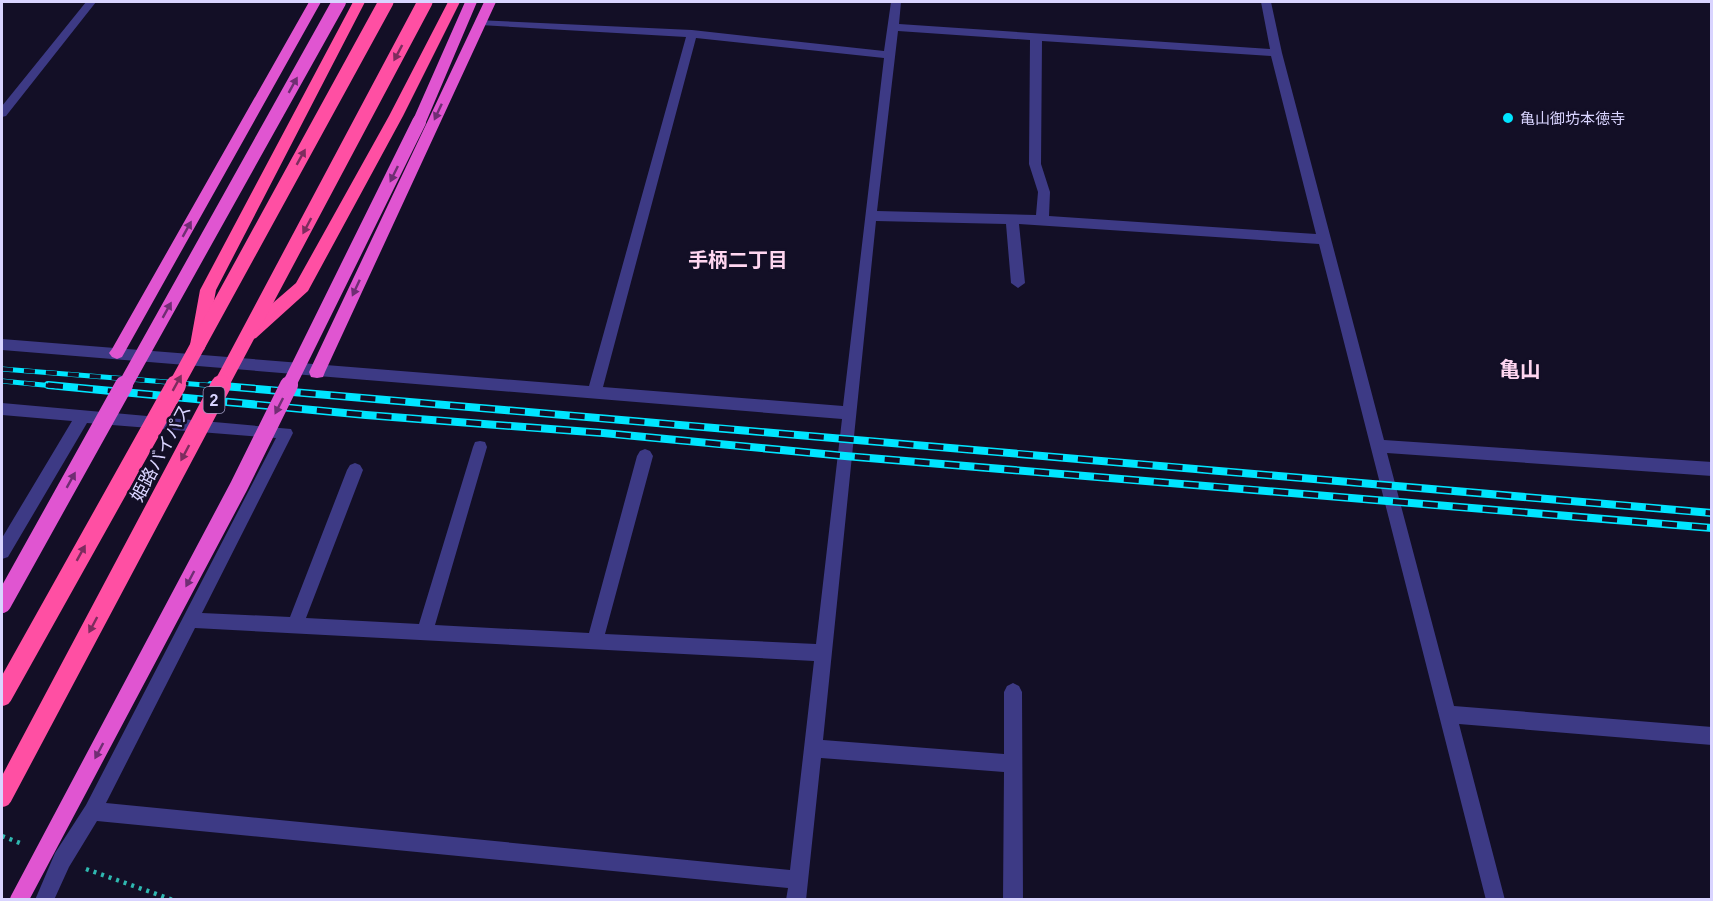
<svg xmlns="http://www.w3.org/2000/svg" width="1713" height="901" font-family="Arial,'Noto Sans JP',sans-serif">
<rect width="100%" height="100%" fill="#130f26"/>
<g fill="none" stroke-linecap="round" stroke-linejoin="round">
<path stroke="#2fb8b0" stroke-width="4.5" stroke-dasharray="3 5" stroke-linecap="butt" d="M2,836l18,7
M86,869l87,31"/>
<path fill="#3d3a85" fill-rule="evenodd" d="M86,2h10l-90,114 -4,1v-11z
M891,2h10l-2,22 371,25 -9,-47h10l11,51 102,387 328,22v14l-325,-23 67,253 258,21v18l-253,-21 46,176h-19l-167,-656 -300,-20 6,59 -7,5 -7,-5 -5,-59 -130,-3 -53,519 181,14v-62l3,-6 6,-3 6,3 3,6 1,208h-20l1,-128 -183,-14 -15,142h-20l2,-12 -691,-67 -28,46 -15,33h-19l20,-47 31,-48 190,-367 -189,-15 -79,134 -6,2v-21l70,-117 -70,-6v-12l289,26 2,4 -91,180 88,4 57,-147 3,-5 5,-2 5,2 3,5 -57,148 113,6 54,-177 2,-5 5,-1 5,1 2,5 -52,178 154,8 48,-177 3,-5 5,-2 5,2 3,5 -48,178 211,10 26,-225 -840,-69v-11l587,47 97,-349 -206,-12 -5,-3 1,-2 216,10 192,21zM898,31l132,9 -1,124 9,28 -2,23 -159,-4zM696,38l188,20 -41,348 -240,-19zM1042,41l229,15 45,178 -267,-18 1,-24 -9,-28zM195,628l619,33 -24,209 -684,-67z"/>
<path fill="#e055d1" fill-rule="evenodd" d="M309,2h12l-199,355 -5,2 -5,-2 -3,-4 3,-4z
M465,2h12l-51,120 -2,3h-10l-2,-3z
M484,2h12l-171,370 -2,5 -6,1 -6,-1 -2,-5z"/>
<path fill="#ff4fa3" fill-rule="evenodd" d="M353,2h12l-149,288 -10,55 -2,5 -6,2 -6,-2 -2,-5 10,-55z
M448,2h12l-57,114 -95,175 -52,47 -6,2 -6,-2 -2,-5 2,-5 52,-45 93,-167z"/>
<g stroke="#00e5ff" stroke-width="5">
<path id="rail-far1" d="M2,369l228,18
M2,381l62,6"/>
</g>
<g stroke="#00e5ff" stroke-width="8">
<path id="rail" d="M48,385l318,30 237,18 242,23 867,72
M211,385l1501,128"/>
</g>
<use href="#rail-far1" stroke="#130f26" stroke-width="4" stroke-dasharray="11" stroke-linecap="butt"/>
<use href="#rail" stroke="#130f26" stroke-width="5" stroke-dasharray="15" stroke-linecap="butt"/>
<path stroke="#e055d1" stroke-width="14" d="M124,387l215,-385
M288,387l131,-265"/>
<path stroke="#e055d1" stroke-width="18" d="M2,604l122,-219
M19,900l220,-414 50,-101"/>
<path stroke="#ff4fa3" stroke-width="15" d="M175,387l211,-385
M220,387l205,-385"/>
<path stroke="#ff4fa3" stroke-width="20" d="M2,696l174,-311
M2,797l219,-412"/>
</g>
<defs><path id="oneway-solid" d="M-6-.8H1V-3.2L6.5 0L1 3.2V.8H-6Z" transform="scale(1.5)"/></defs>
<g fill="#7d2c5e">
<use href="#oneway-solid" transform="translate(398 53) rotate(118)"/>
<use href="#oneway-solid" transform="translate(301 157) rotate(-61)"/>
<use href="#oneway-solid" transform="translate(307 226) rotate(118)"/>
<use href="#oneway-solid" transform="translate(177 383) rotate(-61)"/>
<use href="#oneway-solid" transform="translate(185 453) rotate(118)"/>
<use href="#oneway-solid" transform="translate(81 553) rotate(-61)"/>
<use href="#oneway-solid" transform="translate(93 625) rotate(118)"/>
</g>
<g fill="#6f2e73">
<use href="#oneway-solid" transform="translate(293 85) rotate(-61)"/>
<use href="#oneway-solid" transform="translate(438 112) rotate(115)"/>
<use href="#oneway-solid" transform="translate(394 174) rotate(116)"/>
<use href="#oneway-solid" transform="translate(187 229) rotate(-61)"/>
<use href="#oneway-solid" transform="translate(356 288) rotate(115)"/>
<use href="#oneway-solid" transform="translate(167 310) rotate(-61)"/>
<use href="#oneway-solid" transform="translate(279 406) rotate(117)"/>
<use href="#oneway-solid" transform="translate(71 480) rotate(-61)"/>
<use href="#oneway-solid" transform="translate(190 579) rotate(118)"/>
<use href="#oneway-solid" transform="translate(99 751) rotate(118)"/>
</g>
<circle fill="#00e5ff" stroke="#130f26" stroke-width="2" cx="1508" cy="118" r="6"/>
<g text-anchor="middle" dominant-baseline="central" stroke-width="5" stroke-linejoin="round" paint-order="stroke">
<g font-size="15" fill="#d9d4ff" stroke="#130f26" text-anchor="start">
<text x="1520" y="118">亀山御坊本徳寺</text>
</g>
<rect fill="#130f26" stroke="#9e99be" stroke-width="1.5" x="203.5" y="387" width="21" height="26" rx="4.5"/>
<g font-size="16" font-weight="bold" fill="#d9d4ff">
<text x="214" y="400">2</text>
</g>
<g font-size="18" fill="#d9d4ff" stroke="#130f26">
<text transform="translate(161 453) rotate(-62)">姫路バイパス</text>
</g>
<g font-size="20" font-weight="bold" fill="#ffd6f0" stroke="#130f26">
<text x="738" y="260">手柄二丁目</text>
</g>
<g font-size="21" font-weight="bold" fill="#ffd6f0" stroke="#130f26">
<text x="1520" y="369">亀山</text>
</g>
</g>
<rect width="1713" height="901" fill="none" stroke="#d9d4ff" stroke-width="6"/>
</svg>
